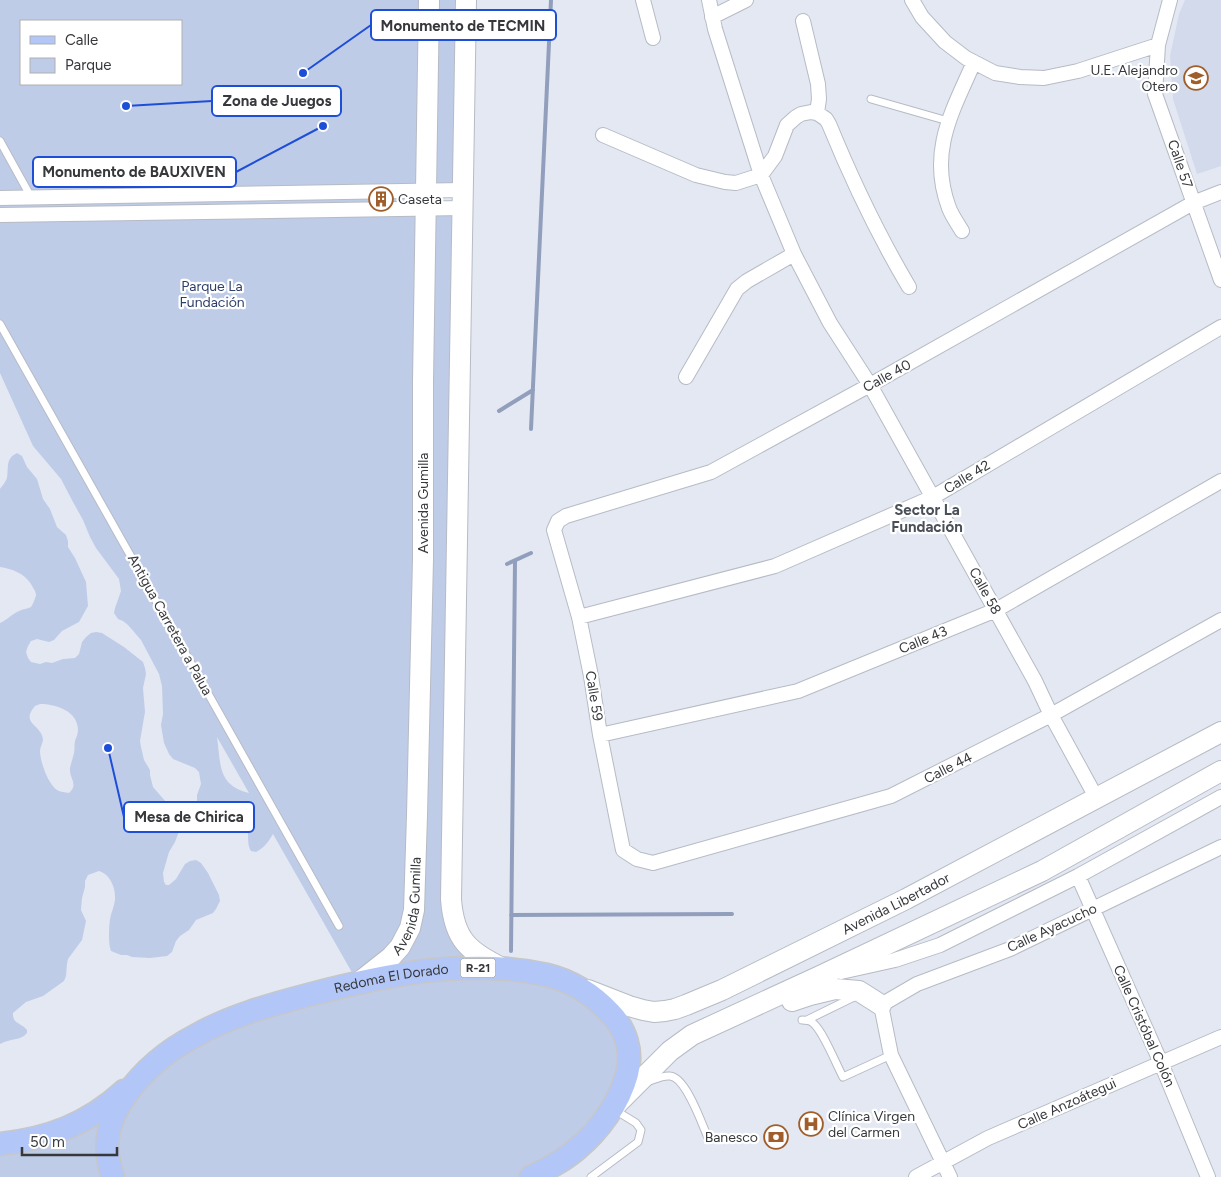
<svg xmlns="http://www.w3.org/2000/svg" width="1221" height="1177" font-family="Figtree,sans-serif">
<rect width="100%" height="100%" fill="#e3e8f3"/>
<path fill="#d2daec" d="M1185,0h36v166l-24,8 -24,-75 -3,-43 9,-42z"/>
<path fill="#bfcce8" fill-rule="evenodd" d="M0,0h429l-16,919 -55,64 -85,-149c-4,7 -9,14 -17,18l-5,-1c-6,-11 1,-21 -8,-30 -13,-14 -33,-1 -46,-19v-7l4,-11 -2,-12 -4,-4 -22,-9 -4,-5 -5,-11 -3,-18 2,-11 -1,-28 -3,-12 -18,-34 -13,-15 -5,-4 -5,-2 -4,-6 1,-5 6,-17 -2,-12 -23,-31 -6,-11 -7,-17 -10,-18 -12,-23 -28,-33 -33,-73zM21,21h160v63h-160zM217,737l32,56c-32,-8 -28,-29 -32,-56z
M431,0h34l-3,189h-35z
M427,209h35l-13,691 34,60 -98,7 23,-29z
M17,453l5,3 5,11 10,12 6,20 7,10 7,18 9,8 2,6v6l7,11 11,24 2,24 -9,16 -17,9 -8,9 -5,2 -12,-3 -6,2 -3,5 -2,6 2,6 3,4 9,2 6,-2 6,1 11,-4 12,-1 4,-4 3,-12 4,-5 5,-4 5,-1 6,1 22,14 19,15 2,6 1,6 -3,14 2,24 -5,29 1,6 3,13 6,10v5l3,12 13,15 5,15 7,11v6l-3,8 -6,10 -6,21 1,9 2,3h3l7,-6 9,-15 5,-3 6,-1 5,3 7,10 11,22 1,6 -4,8 -3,4 -17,7 -7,10 -9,6 -4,5 -4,11 -5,4 -17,2 -18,-1 -5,-2h-6l-10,-4c-3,-7 -2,-24 -1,-32 1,-6 4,-12 5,-19 1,-12 -5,-26 -16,-29l-11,4 -3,6v6l-3,11 -1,12 5,11 -4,19 -14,19 -1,5 -1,12 -2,5 -21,15 -17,6 -13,11c-1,11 9,10 14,17v3c-6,8 -17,5 -27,11v-421c7,-3 12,-9 19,-12 4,-2 8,-2 12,-4 2,-3 4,-8 5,-12 0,-4 -3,-7 -5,-11 -7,-11 -19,-15 -31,-17v-78c3,-4 5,-6 7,-11 2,-11 -2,-19 10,-25zM40,704c16,0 38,7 38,26 0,4 -2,8 -3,11 -1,4 0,8 -1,12 -1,5 -3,10 -4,15 -1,11 9,16 -1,25 -4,-1 -9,-1 -12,-3 -9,-6 -17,-29 -17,-39 0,-4 3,-8 3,-12 -2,-15 -23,-15 -8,-33z
M504,972l86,27 35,51 -26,72 -76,55h-406l-5,-13 10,-57 75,-69 151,-49z
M118,1106l-7,71h-111v-33z"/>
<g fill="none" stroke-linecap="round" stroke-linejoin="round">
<path stroke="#919fbd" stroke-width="4" d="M499,411l34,-21
M531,429l20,-429
M507,564l24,-11
M511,915l221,-1
M511,951l4,-390"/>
<g stroke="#b6bbc5" stroke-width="9">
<path id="lane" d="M871,99l77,22
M0,141l31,56
M0,324l339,602
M802,1020c5,0 8,0 11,3 10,8 23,41 30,54l48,-22
M807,1020l49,-24
M647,1082c7,-2 15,-7 23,-6 16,1 32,48 38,62
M591,1177l47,-35 3,-12 -5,-7 -21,-13"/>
</g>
<g stroke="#b6bbc5" stroke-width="16">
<path id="street" d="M643,0l10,38
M709,0l6,29 46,146 33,79 36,69 40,62 165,296 16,34 46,84
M912,0l10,17 23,25 21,16 29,15 25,4 24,1 34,-7 80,-26
M1170,0l-12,45 -3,49 66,186
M712,17l34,-17
M803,21l15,63 1,15 -2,14
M603,135l93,40 29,7 11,1 25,-8 14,-19 12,-31 9,-8 5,-3 10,-2 6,1 9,6 3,5c23,56 49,111 80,163
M1221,192l-28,11 -323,182 -159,87 -145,44 -8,5 -4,9 25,87 12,59 9,59 23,115 14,9 16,4 238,-67 160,-81 170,-95
M0,198l463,-8
M0,215l463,-7
M962,231c-4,-7 -10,-15 -13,-23 -21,-56 3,-96 25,-146
M686,377l51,-88 10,-8 47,-27
M579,617l196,-51 158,-69 288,-170
M600,735l198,-44 198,-81 225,-129
M1078,876l83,187 47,114
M841,972l54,-12 45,-15 138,-69 143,-79
M916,1177l72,-39 233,-101
M950,1177l-59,-122 -10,-50 36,-21 93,-35 211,-102"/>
</g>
<g stroke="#b6bbc5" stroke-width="22">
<g id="secondary">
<path d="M466,0l-15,899c3,42 18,52 53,70"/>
<path id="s1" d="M358,983l33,-26 9,-10 10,-19 4,-18 3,-95 6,-256v-178l6,-381"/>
<path id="s2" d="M588,990l41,16 14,4 11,2 11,-1 10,-2 11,-4 36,-15 184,-91 315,-167"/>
<path d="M792,1001l18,-6 25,-6 24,2 22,14"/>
<path d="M616,1105l54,-54 22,-16 128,-59 222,-105 179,-100"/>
</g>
</g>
<g stroke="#c7c7c8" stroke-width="25">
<g id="primary">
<path d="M0,1144c48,-5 88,-20 124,-53"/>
<path id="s3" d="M113,1177c-11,-31 -6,-55 13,-82 18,-25 42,-45 69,-59 35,-20 75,-31 113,-41 77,-20 160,-38 239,-20 25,6 45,19 63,38 16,16 23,39 17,61 -8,29 -27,56 -50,75 -14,12 -30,20 -46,28"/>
</g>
</g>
<use href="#lane" stroke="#fff" stroke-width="7"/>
<use href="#street" stroke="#fff" stroke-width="14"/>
<use href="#secondary" stroke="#fff" stroke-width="20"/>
<use href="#primary" stroke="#b2c7f8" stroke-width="22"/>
</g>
<defs>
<g id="school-ring" transform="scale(1.25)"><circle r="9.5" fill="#fff" stroke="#a05e2b" stroke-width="1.5"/><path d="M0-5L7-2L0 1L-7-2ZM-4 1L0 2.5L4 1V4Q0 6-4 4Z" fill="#a05e2b"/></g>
<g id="building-ring" transform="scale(1.25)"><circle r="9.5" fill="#fff" stroke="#a05e2b" stroke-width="1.5"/><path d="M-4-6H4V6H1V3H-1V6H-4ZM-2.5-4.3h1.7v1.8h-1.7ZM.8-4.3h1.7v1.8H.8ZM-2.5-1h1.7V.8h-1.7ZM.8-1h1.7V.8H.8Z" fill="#a05e2b"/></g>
<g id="hospital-ring" transform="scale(1.25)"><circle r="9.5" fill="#fff" stroke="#a05e2b" stroke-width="1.5"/><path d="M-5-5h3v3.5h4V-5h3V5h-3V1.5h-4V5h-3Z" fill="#a05e2b"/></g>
<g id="bank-ring" transform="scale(1.25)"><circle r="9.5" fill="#fff" stroke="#a05e2b" stroke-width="1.5"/><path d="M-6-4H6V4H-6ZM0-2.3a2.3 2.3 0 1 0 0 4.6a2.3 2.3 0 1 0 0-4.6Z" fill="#a05e2b"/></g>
</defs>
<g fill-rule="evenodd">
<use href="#school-ring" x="1196" y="78"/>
<use href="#building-ring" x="381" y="199"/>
<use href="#hospital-ring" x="811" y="1124"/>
<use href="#bank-ring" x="776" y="1137"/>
</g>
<g text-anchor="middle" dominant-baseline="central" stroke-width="4.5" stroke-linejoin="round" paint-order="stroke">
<rect fill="#fff" stroke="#727476" stroke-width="1" x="460.5" y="958.5" width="35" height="19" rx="4"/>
<g font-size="12" font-weight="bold" fill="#36383c">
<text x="478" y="968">R-21</text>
</g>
<g font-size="14" fill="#36383c" stroke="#fff" text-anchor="end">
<text x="1178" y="70">U.E. Alejandro<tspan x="1178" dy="16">Otero</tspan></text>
<text x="398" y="199" text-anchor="start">Caseta</text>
<text x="828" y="1116" text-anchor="start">Clínica Virgen<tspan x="828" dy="16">del Carmen</tspan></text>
<text x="758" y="1137">Banesco</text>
</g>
<g font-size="14" fill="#36383c" stroke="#fff">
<text transform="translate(1180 164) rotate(71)">Calle 57</text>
<text transform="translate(887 376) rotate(-29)">Calle 40</text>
<text transform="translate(967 477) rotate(-31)">Calle 42</text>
<text transform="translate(423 503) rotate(-90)">Avenida Gumilla</text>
<text transform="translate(985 591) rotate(61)">Calle 58</text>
<text transform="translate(170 625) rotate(61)">Antigua Carretera a Palua</text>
<text transform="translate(923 640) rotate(-22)">Calle 43</text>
<text transform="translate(594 696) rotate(81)">Calle 59</text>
<text transform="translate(948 768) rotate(-27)">Calle 44</text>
<text stroke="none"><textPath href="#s2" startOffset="336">Avenida Libertador</textPath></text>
<text stroke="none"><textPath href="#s1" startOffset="98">Avenida Gumilla</textPath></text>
<text transform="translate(1052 928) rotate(-25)">Calle Ayacucho</text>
<text stroke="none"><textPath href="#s3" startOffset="384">Redoma El Dorado</textPath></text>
<text transform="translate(1144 1026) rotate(66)">Calle Cristóbal Colón</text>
<text transform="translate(1067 1104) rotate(-24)">Calle Anzoátegui</text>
</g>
<g font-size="14" fill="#2d3e69" stroke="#fff">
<text x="212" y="286">Parque La<tspan x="212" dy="16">Fundación</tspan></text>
</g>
<g font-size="15" font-weight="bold" fill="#4b4f58" stroke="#fff">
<text x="927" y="510">Sector La<tspan x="927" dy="17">Fundación</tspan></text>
</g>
</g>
<path fill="none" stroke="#1d4ed8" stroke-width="2" d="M303 73L371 25M126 106L212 101M323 126L236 172M108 748L124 817"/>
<g fill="#1d4ed8" stroke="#fff" stroke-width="2">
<circle cx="303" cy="73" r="5"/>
<circle cx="126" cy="106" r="5"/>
<circle cx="323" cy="126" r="5"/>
<circle cx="108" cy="748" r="5"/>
</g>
<g fill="#fff" stroke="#1d4ed8" stroke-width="2">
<rect x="371" y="10" width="185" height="30" rx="5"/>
<rect x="212" y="86" width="129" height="30" rx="5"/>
<rect x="33" y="157" width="203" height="30" rx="5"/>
<rect x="124" y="802" width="130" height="30" rx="5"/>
</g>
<g font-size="15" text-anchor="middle" font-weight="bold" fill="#36383c">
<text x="463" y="31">Monumento de TECMIN</text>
<text x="277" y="106">Zona de Juegos</text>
<text x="134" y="177">Monumento de BAUXIVEN</text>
<text x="189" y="822">Mesa de Chirica</text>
</g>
<rect x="20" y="20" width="162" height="65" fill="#ffffff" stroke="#afafb1"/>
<rect x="30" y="36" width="25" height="8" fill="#b2c7f8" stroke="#afafb1"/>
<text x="65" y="45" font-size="15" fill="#36383c">Calle</text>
<rect x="30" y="58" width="25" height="15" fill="#bfcce8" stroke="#afafb1"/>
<text x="65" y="70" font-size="15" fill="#36383c">Parque</text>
<path d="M22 1147v8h95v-8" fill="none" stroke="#36383c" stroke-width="2.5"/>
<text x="30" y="1147" font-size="15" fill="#36383c" stroke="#ffffff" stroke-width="4" paint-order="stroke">50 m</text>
</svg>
